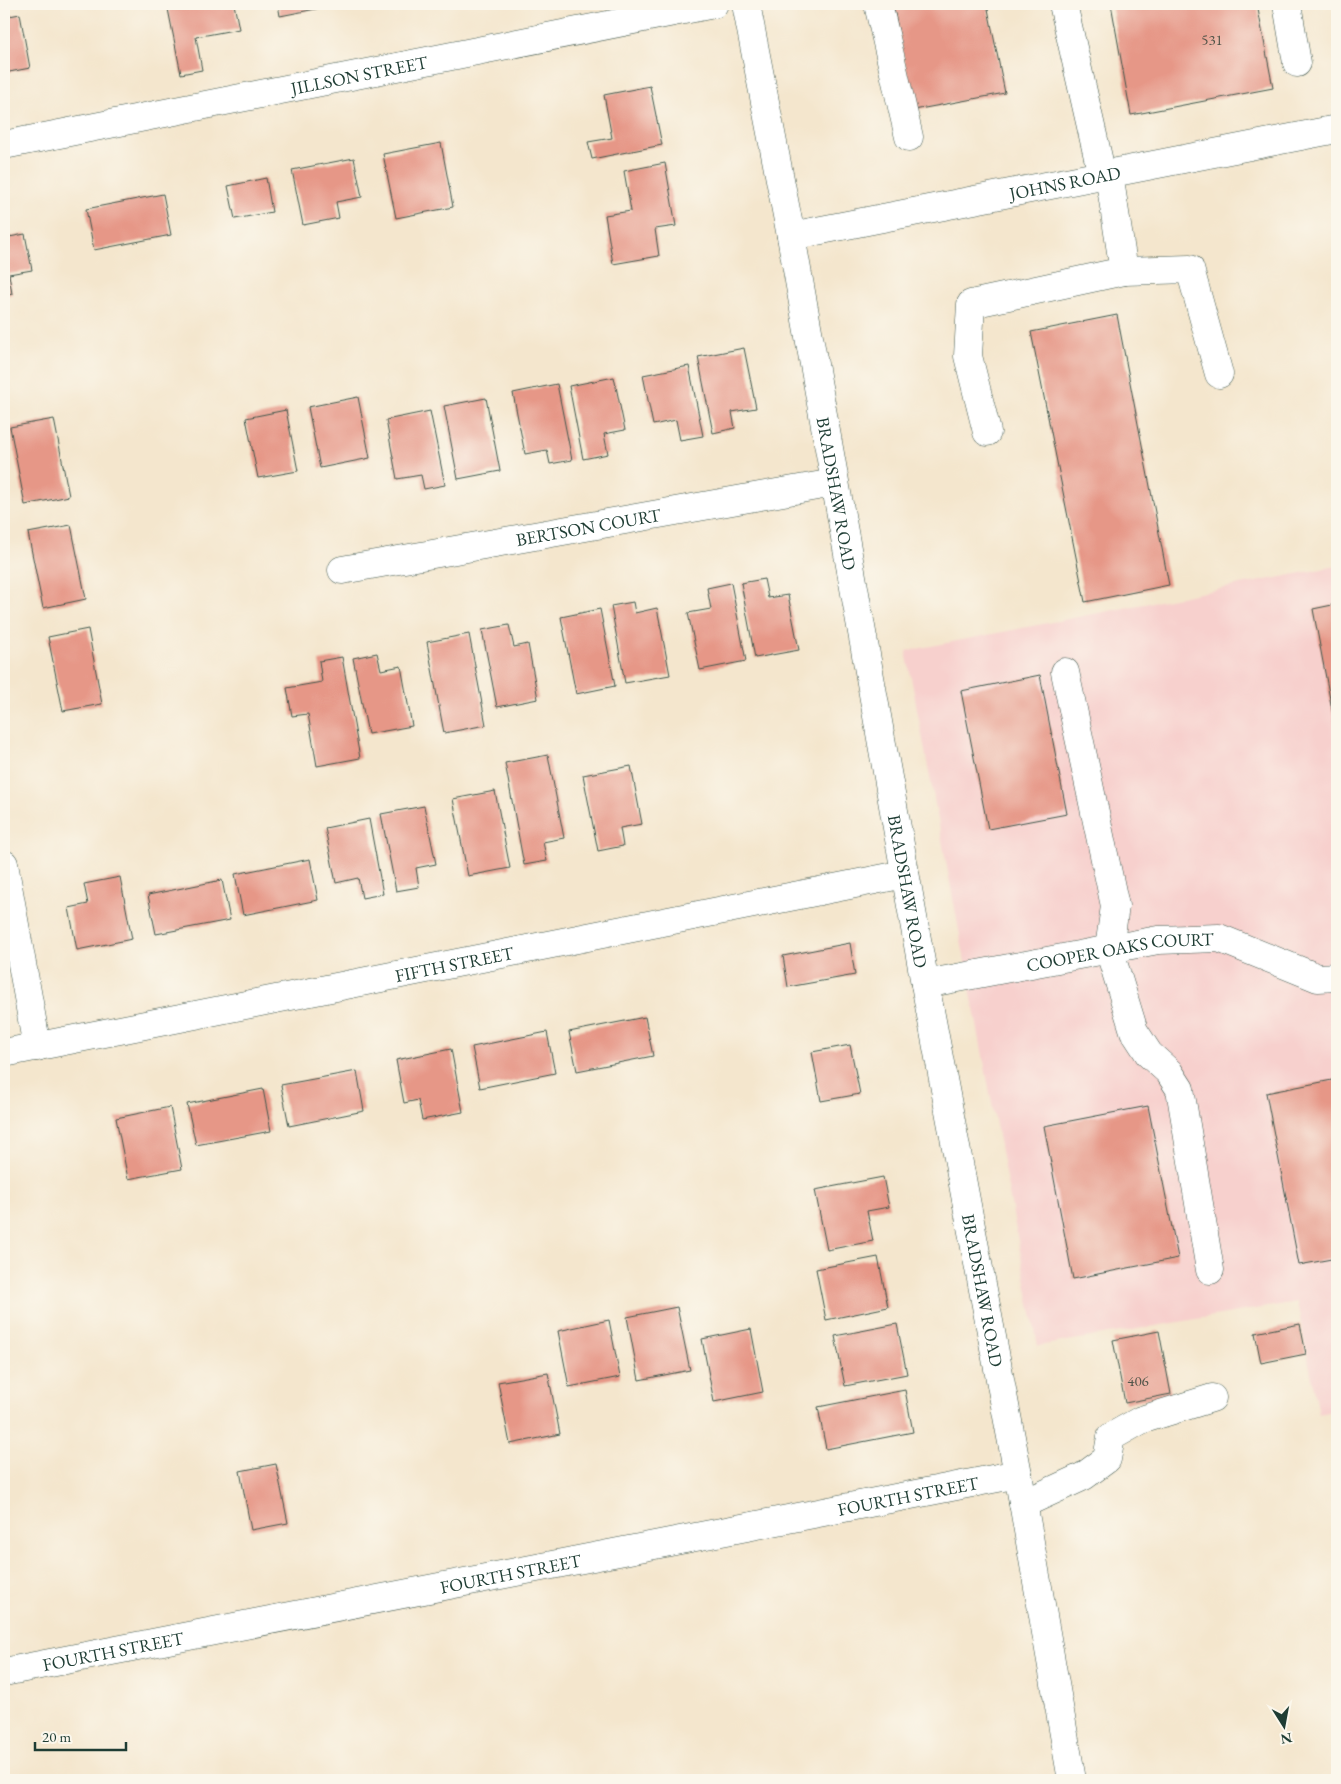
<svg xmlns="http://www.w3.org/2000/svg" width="1341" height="1784" font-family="'EB Garamond',serif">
<rect width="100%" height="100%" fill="#fbf7ec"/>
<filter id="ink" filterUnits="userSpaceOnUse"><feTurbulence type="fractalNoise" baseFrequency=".02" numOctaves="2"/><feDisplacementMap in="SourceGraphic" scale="10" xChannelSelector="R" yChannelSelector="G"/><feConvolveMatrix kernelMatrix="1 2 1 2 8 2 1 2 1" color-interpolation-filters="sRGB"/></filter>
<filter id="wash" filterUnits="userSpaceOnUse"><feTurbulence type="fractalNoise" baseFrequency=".0096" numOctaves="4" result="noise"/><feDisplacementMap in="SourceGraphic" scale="20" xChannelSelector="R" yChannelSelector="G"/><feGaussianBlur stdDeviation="1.12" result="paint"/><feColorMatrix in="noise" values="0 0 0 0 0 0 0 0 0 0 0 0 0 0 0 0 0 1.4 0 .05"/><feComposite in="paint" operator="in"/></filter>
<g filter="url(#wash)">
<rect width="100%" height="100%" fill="#f4e6cd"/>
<path fill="#f7d0cd" d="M1337,566v844l-18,4 -22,-112 -259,44 -132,-695z"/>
<g id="blocks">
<path fill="#e69787" d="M167,4h67l5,25 -43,8 6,33 -21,4z
M278,4h58v1l-56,11z
M893,4h94l18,89 -91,17z
M1111,4h146l16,84 -142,27z
M20,14l10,54 -26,5v-56z
M650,86l12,59 -70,14 -4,-17 24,-4 -8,-43z
M441,143l12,64 -57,11 -13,-64z
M354,158l8,39 -26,5 3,16 -36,7 -11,-55z
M665,163l11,63 -21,3 4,27 -46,8 -8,-49 26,-4 -7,-40z
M266,178l6,34 -37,7 -7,-33z
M163,194l8,41 -77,15 -8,-41z
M25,234l7,36 -23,4 3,20 -8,2v-58z
M1117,315l52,270 -84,17 -54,-270z
M744,348l12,60 -24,4 3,16 -22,5 -15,-76z
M689,366l14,70 -23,4 -4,-20 -23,5 -10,-50z
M614,377l11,53 -21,4 4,20 -25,5 -14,-73z
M557,384l15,76 -22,4 -3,-14 -22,4 -12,-61z
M358,397l12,61 -50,10 -12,-61z
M486,398l14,73 -42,8 -14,-73z
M286,410l12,61 -40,7 -12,-60z
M430,411l15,74 -21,4 -3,-14 -24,4 -11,-59z
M54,419l15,77 -44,9 -15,-78z
M71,525l15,74 -43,9 -15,-75z
M764,579l4,19 20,-3 11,55 -44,8 -14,-75z
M731,583l15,78 -46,9 -12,-57 23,-4 -4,-21z
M633,602l2,11 22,-5 13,67 -45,8 -14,-77z
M1337,604v127h-1l-23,-122z
M600,609l15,77 -39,8 -15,-77z
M509,625l5,22 14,-3 10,55 -41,8 -15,-77z
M88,629l14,75 -39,7 -15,-74z
M469,634l17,91 -42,8 -17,-91z
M377,653l4,17 20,-4 11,60 -44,8 -15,-76z
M342,657l18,101 -43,8 -9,-52 -16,2 -5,-28 35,-6 -3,-21z
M1040,675l27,139 -79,15 -27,-138z
M548,755l16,83 -21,4 4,19 -23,4 -19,-102z
M631,766l11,58 -22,4 3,18 -25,5 -15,-76z
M495,791l15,77 -42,8 -15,-77z
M424,806l12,58 -20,4 3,19 -23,4 -15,-77z
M369,819l14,75 -21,4 -4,-20 -22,5 -11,-55z
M310,859l8,41 -75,15 -8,-41z
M120,877l12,62 -55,11 -8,-42 19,-4 -4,-20z
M222,880l8,40 -74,14 -8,-39z
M850,943l5,32 -67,12 -5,-31z
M645,1017l8,39 -76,15 -8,-39z
M547,1032l8,41 -75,15 -8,-41z
M850,1045l10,49 -39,7 -9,-49z
M451,1049l12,63 -41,8 -4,-20 -14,3 -8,-43z
M357,1071l7,40 -75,15 -8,-41z
M1337,1079v179l-38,7 -33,-172z
M263,1089l8,42 -75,14 -9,-41z
M1148,1106l30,152 -105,21 -29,-153z
M170,1107l12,62 -54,10 -12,-61z
M883,1177l6,30 -22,4 6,30 -46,9 -12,-60z
M878,1257l10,50 -62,13 -10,-51z
M677,1307l13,63 -51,10 -12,-63z
M609,1320l11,57 -51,10 -11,-56z
M897,1324l10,50 -62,12 -10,-50z
M1300,1324l6,30 -45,9 -6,-30z
M751,1329l12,63 -49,10 -12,-63z
M1159,1331l12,63 -46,9 -12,-63z
M548,1373l12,61 -50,10 -12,-62z
M905,1390l8,42 -87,17 -8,-42z
M276,1464l12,59 -37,7 -11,-59z"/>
</g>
</g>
<g filter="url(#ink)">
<use href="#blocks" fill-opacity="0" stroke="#3f564b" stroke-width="1"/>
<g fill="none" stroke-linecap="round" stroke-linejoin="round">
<g stroke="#3f564b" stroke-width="29">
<g id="minor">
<path id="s1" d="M746,4l45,232 134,748 93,490 54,306"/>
<path d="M878,4l31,133"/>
<path d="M1063,4l39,171"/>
<path d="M1287,4l10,59"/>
<path id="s2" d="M4,145l710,-141"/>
<path id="s3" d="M791,236l546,-107"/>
<path d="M1124,271l66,-2 29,105"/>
<path d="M987,432l-19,-76 3,-52 153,-33 -15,-97"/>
<path id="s4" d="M342,570l492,-87"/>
<path d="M1065,672l50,234 -6,43 25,82 15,23 20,18 11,17 30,181"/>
<path d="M4,864l33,183"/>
<path id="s5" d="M925,984l233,-44 61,-2 99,40 19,-1"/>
<path id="s6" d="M4,1053l901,-179"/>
<path d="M1023,1504l61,-28 23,-17 4,-22 30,-17 71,-22"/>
<path id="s7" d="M4,1672l1014,-198"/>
</g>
</g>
<use href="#minor" stroke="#fff" stroke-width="28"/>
</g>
</g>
<g text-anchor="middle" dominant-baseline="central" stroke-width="4.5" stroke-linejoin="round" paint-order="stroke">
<g font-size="15" fill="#515449">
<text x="1212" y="39">531</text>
<text x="1138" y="1380">406</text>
</g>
<g font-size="18" fill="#1f3d34" stroke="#fbf7ec">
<text stroke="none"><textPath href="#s2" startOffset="362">JILLSON STREET</textPath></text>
<text stroke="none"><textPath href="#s3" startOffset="279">JOHNS ROAD</textPath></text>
<text stroke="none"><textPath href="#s1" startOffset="498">BRADSHAW ROAD</textPath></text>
<text stroke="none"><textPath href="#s4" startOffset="250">BERTSON COURT</textPath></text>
<text stroke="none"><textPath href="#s1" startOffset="902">BRADSHAW ROAD</textPath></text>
<text stroke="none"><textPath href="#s5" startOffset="198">COOPER OAKS COURT</textPath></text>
<text stroke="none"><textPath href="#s6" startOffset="459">FIFTH STREET</textPath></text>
<text stroke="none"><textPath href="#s1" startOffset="1308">BRADSHAW ROAD</textPath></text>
<text stroke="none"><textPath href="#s7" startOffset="921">FOURTH STREET</textPath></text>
<text stroke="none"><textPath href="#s7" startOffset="516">FOURTH STREET</textPath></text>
<text stroke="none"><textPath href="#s7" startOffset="111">FOURTH STREET</textPath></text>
</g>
</g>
<rect width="1341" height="1784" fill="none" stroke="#fbf7ec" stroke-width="20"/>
<g transform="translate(1284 1726) rotate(169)" stroke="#fbf7ec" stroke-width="4" paint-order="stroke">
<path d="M0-4L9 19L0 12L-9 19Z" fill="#1f3d34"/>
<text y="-8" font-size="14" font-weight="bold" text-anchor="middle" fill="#1f3d34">N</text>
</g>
<path d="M35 1742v8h91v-8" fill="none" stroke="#1f3d34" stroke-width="2.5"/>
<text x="42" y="1742" font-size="15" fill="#1f3d34" stroke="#fbf7ec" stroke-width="4" paint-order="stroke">20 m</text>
</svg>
